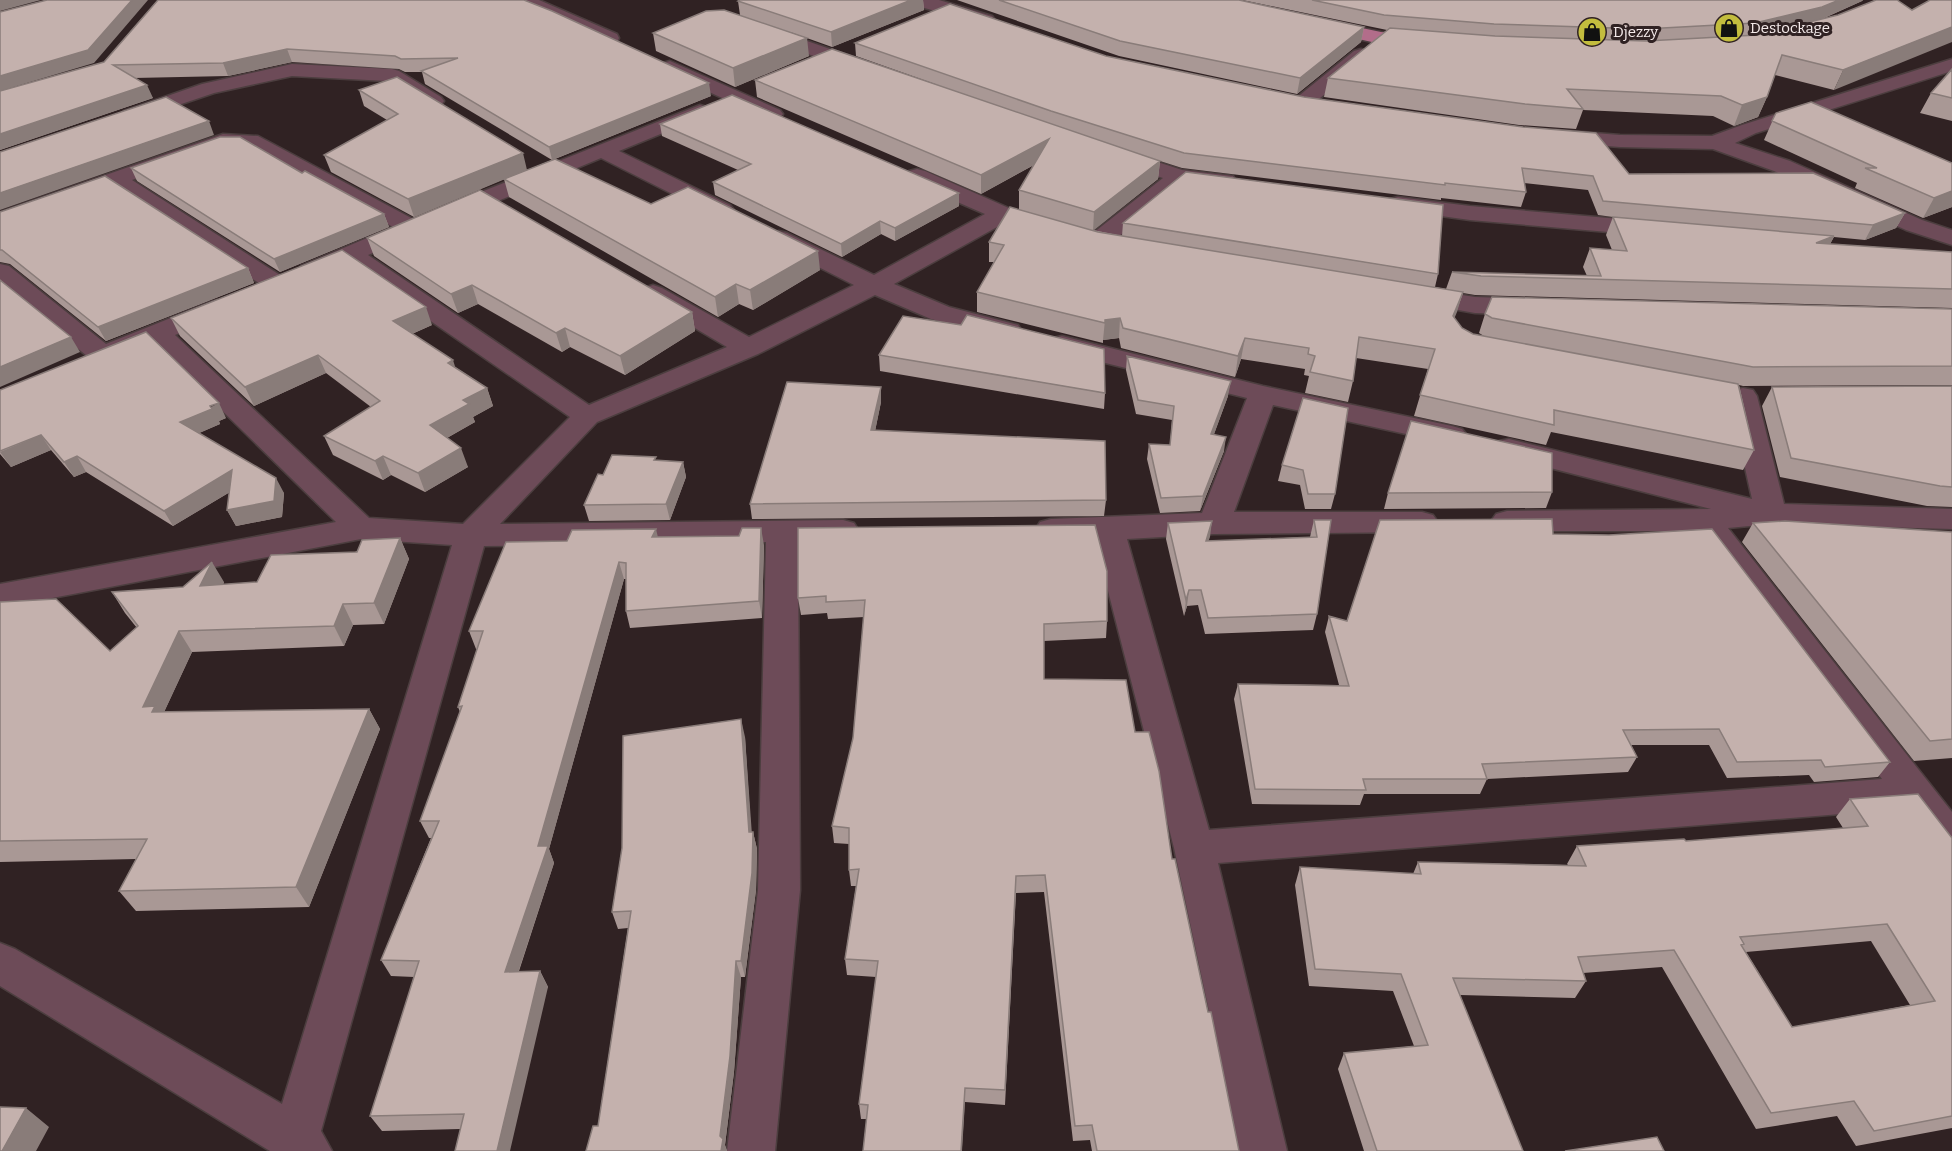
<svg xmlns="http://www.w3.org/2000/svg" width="1952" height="1151" font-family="Bitter,serif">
<rect width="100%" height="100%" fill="#302223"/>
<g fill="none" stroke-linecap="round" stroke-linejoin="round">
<g stroke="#4c3e3f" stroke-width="3">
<path id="minor" d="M515,0h24l78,34 2,4 -2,4h-14l-85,-38z
M907,0h32l53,16 3,4 -3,4 -6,1 -76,-21z
M764,26l109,38 3,4 -3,4h-14l-102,-36 -2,-4 2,-4z
M1361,49l7,2 3,4 -3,4 -59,48h-14l-3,-4 3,-4 59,-48z
M1952,59v12l-196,62 -21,10 55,18 132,59 30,10v15l-46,-15 -132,-59 -61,-22 -93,-2 -64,-5 -8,-1 -3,-5 3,-5 8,-1 64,5 92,1 30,-11z
M670,61l110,49 3,4 -3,4 -7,2 -7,-2 -103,-47 -3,-4 3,-4z
M292,64l100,5 7,2 42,26 3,4 -3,4h-14l-40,-24 -95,-5 -78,17 -83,28 -7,-2 -3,-4 3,-4 78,-27z
M700,105l7,2 3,4 -3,4 -88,36 111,54 4,5 -4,5 -8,2 -8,-2 -113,-57 -233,97 221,150 138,-58 -83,-49 -4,-5 4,-5 9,-3 9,3 87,49 105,-52 -83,-42 -4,-5 4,-5 8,-2 8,2 87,42 111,-61 -76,-33 -3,-5 3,-5 8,-2 8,2 86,38 45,13 4,5 -4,5 -8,2 -42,-12 -112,62 55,23 69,18 4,6 -4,6 -9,2 -78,-20 -56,-24 -117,59 -161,68 -97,102 343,-4 11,3 5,8 -5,8 -11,3h-45l2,348 -25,261h-48l31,-261 8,-348 -282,4 -163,585 11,20h-62l-270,-165v-43l15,6 267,155 170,-559 -91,-6 -361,69v-24l336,-62 -182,-178c-19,7 -41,22 -61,17l-93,-77v-20l9,2 97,78 102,-41 9,-3 9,3 4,5 -4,5 -51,22 194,183 94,6 107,-107 -222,-153c-15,6 -30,16 -47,12l-3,-5 3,-5 92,-39 -147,-80h-21l-93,33 154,99 4,5 -4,5 -9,3 -9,-3 -156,-102 -112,40v-15l223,-78 35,2 155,83z
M1115,148l67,22 51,6 3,5 -3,5 -8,2 -41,-5 -78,64 -9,2 -9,-2 -3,-5 3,-5 75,-59 -56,-18 -3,-5 3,-5z
M1398,197l72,9 185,16 8,2 4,5 -4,5 -8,2 -185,-16 -80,-11 -4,-5 4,-5z
M1417,288l58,9 57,2 9,3 4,5 -4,5 -9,3 -57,-2 -67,-12 -4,-5 4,-5z
M1062,336l201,50 189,40 10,3 5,6 -5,6 -10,3 -179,-39 -39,107h188l11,3 5,7 -5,7 -11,3 -208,2 -87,5 82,291 673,-51 -186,-248h-189l-11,-3 -5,-7 5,-7 11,-3 204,-2 -212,-54 -5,-7 5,-7 10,-2 243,60 -23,-103 4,-6 10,-2 10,2 4,6 27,108 168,5v20l-181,-5 -43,4 224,284v47l-14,-5 -34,-45 -686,54 69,288h-48l-65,-303 -79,-308 -44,1 -11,-3 -5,-8 5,-8 11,-3 151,-6 45,-115 -194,-48 -4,-6 4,-6z"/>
</g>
<g stroke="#4c3e3f" stroke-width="3">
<path id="primary" d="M1319,19l62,13 41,4 7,2 2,4 -2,4 -7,2 -41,-4 -68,-15 -3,-4 3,-4z"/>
</g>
<use href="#minor" fill="#6d4b58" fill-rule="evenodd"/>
<use href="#primary" fill="#b26d8a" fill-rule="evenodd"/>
</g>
<path fill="#a99895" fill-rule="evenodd" d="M158,0l553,96 -156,63 96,45 169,66 -67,40 -14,-6 -21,13 -209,-120 -5,-18 -90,38 -83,-45 -7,-17 63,-35 -23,-14 -5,-16 168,80 25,-10 -127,-76 -3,-12h-17l-6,-3 -107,-7 -64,14 -94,2 19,20 -153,52v-59l104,-29z
M740,0h183l1,10 -92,37 -42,-15 19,24 -74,31 -79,-36 -3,-18 87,-18 -2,-14z
M957,0h282l125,27 -3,15 -64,52 -178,-38z
M1242,0h621l-1,1 -42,19 18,-5 38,-15 -42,90 -59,-15 -8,22 -9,20 -24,9 -21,-10 -130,-6 -7,19 -57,-4 -195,-28 4,-19 59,-48z
M855,43l251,13 523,118 276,39 -9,15 -31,12 -31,-3 -4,7 122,8v56l-477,-13 -12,-2 -9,25 8,10 11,6 11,2 -5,-3 6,-19 467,-5v76l-209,1 -4,-1 15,65 -11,20 -192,-38 -5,13 -132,-29 14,-47 -72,-11 -3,23 -5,21 -43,-9 4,-17 -5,-1 1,-6 -64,-10 -6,18 -114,-29 -2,-10 -16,2v3l-126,-31v-20l17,-30h-5v-20l30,-33v-19l15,-25 -53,29 -224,-97 -2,-17 180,4 -79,-28zM1160,161l22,7 259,32v-2l80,9 5,-15 -2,-9 64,7 10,25 15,2 -7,18 6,15 -22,-2 -7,19 4,9 -135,-4 -6,17 -11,-2 3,-13 -315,-51 -1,13 -29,-6 65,-51z
M1952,69v52l-32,-8 11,-20z
M1776,113l176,94 -29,11 -68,-30 2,-5 -93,-43z
M660,124l299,82 -64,35 -14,-7 -39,23 -127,-62 -2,-13 25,-12 -76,-34z
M131,168l171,5 82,41 5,13 -109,45 -143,-91z
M0,212l248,56 6,15 -148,58 -96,-77 -10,-2z
M367,238l325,74 3,19 -70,44 -55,-28 -8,5 -84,-48 -20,9 -84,-57z
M171,318l261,7 -20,9 43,33 32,21 6,18 -20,11 2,5 -28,16 21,29 -43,25 -34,-17 -8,5 -50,-25 -9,-19 47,-29 -45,-34 -72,33 -74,-70z
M879,355l226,38 -1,16 -224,-38z
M1127,356l101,40 -14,38 10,17 -24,60 -40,2 -13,-54 2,-15 21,1 2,-25 -36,-6 -10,-44z
M1952,386v121l-25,-1 -147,-29 -18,-71 10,-19z
M881,387v15l-6,29 231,69 -2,16 -352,3 -2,-15z
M0,390l226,28 -7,3 1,3 -21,9 85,60 -2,24 -46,9 -9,-16 3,-18 -57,34 -87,-54 -12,5 -23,-27 -40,17 -11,-13z
M1303,398l32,96 -4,15h-26l-5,-24 -22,-4 4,-16z
M656,460l27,2 3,15 -16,43 -81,1 -5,-16 19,-30z
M1552,492l-6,16 -162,1 4,-16z
M1314,520h17l-14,94 -4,16 -108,4 -7,-29 -11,1 -3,10 -18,-77 2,-16 44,-2 -4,20 102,-4z
M1753,523l199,9v226l-38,3 -172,-219z
M798,528l309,93 -1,17 -62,3v38l91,53 37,127 67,292h-147l-2,-11 -17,1 -29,-249 -28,1 -11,212 -40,-3 -99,17h-5l-2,-15 17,-127 -29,-2 -2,-16 11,-73h-5l-2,-16v-26l-15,-1 -2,-17 21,-88 11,-121 -36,2 -1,-6 -26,2 -3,-17z
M1553,534l337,228 -12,15 -64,5 -5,-7 -82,3 -18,-33h-78l6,12 -9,15 -141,7 -7,15h-116l-4,11 -108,-1 -18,-105 4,-15 101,1 -14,-53 4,-16 18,5z
M658,537l106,8 -2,73 -132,10 -4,-17v-32h-2l-75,270 5,14 -35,108h21l8,16 -88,142 -78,2 -12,-15 44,-139 -23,-1 -10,-16 50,-122h-2l-9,-17 40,-109 -2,-5 19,-58h-1l-7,-18 98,-90z
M400,538l9,21 -25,65 -31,1 -9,21 -152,6 -28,60 205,-3 11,20 -71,178 -173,4 -17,-20 17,-32 -136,3v-260l110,49 27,-23 -12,-15 -13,-21 71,-5 41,-5 -1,3 34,-3z
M745,737l6,95h2l4,17 -1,41 -11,87h-4l-7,95 -9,73 2,6h-141l12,-25 30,-198 -10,1 -6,-17z
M1850,799l102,39v290l-96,18 -19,-30 -81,13 -94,-162 -79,6 3,8 -11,17 -115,-3 63,156h-159l-26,-82 6,-16 70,-7 -21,-55 -84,-5 -14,-101 5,-18 113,7 5,-12 150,3 -1,-1 10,-18 109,-5 157,-13 -7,-11zM1871,941l39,64 -118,22 -46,-75z"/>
<path fill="#897c79" d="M0,0h41l-41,11z
M132,0h16l-54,63 -94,28v-15z
M911,0h12l1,10 -92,37 -1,-15z
M1839,0h24l-1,1 -47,21 -66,16 6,-15z
M1364,27l-3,15 -64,52 3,-16z
M1952,27v15l-118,48 9,-20z
M807,38l2,18 -74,31 -2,-19z
M287,49l5,13 -64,14 -5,-13z
M709,83l2,13 -159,64 -3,-13z
M147,85l6,13 -153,52v-16z
M1767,97l-9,20 -24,9 8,-21z
M209,121l5,14 -214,75v-17z
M1049,139l-1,18 -67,37v-19z
M523,153l4,17 -113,47 -6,-18z
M1160,161l-2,18 -65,52 1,-19z
M1952,191v16l-29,11 11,-20z
M959,193v13l-64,35v-13z
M1905,213l-9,15 -31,12 8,-15z
M384,214l5,13 -109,45 -6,-13z
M880,221l1,13 -39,23 -1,-13z
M1834,236l-9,19 -9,-12z
M818,251l2,19 -67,40 -3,-20z
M248,268l6,15 -148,58 -8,-14z
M736,284l3,20 -21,13 -3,-20z
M472,285l6,19 -20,9 -7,-19z
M1463,292l-6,20 -10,24 6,-20z
M426,307l6,18 -32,14 -7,-18z
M692,312l3,19 -70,44 -5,-19z
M1120,318l-1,20 -16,2 2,-20z
M565,328l5,19 -8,5 -6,-19z
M71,337l9,15 -80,35v-20z
M1245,338l-4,21 -6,18 3,-21z
M318,355l8,18 -72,33 -9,-19z
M453,360l6,19 -11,-16z
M1231,381l-3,15 -19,52 2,-14z
M881,387v15l-9,44 -1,-16z
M487,388l6,18 -20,11 2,5 -39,22 -6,-19 33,-25z
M219,403l7,15 -7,3 1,3 -32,14 -8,-16z
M41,435l10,15 -40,17 -11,-15z
M1226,437l-2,14 -24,60 3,-15z
M461,448l7,19 -43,25 -7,-19z
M77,456l9,16 -12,5 -10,-15z
M383,456l8,19 -8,5 -8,-19z
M683,462l3,15 -16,43 -4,-16z
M232,470l8,16 -67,40 -9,-15z
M276,478l8,15 -2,24 -46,9 -9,-16z
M1212,521l-2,16 -7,19 3,-15z
M761,528l3,17 -2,73 -3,-17z
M656,529l4,17 -8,-9z
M400,538l9,21 -25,65 -10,-21z
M212,562l12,20 -12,25 -12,-21z
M619,562l5,17 -75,270 5,14 -41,125 -8,-16 33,-126z
M1189,590l-2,16 -3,10 2,-16z
M343,604l10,21 -9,21 -10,-20z
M179,631l13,21 -33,71 -16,-16z
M369,709l11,20 -71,178 -13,-20z
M741,719l4,18 8,112 -4,-17z
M753,832l4,17 -1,41 -11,87 -4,-16z
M736,961l5,16 -7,95 -9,73 2,6h-6l-1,-15z
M540,971l8,16 -38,164h-13z
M965,1088v14l-3,49h-1z
M26,1108l23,19 -13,24h-34z"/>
<path fill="#c4b1ad" stroke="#897c79" stroke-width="1.5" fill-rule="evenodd" d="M47,0h85l-44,50 -88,26v-64z
M158,0h366l28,11 157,72 -160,64 -128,-76 37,-13 -57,1 -6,-3 -108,-7 -64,14 -110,2 34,20 -147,49v-43l104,-29z
M740,0h171l-80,32 -93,-31z
M999,0h240l125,27 -64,51 -180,-37z
M1312,0h527l-17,7 -67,16 -111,6 -150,-5 -110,-9z
M1876,0h21l15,10 18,-10h22v27l-109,43 -61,-15 -15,42 -25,8 -21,-9 -154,-7 16,20 -58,-5 -197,-26 62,-50 105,8 151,5 111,-6 81,-20z
M950,4l156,52 198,41 219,30 73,6 33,41 184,-1 92,40 -32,12 -270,-24 -10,-25 -71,-8 4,24 -81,-9v2l-261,-32 -133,-42 -196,-68z
M724,10l83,28 -74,30 -80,-35 53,-22z
M832,49l328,112 -66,51 -75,-22 30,-51 -68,36 -226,-95z
M1952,69v29l-21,-5z
M397,77l126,76 -115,46 -84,-44 74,-41 -39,-24z
M732,95l227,98 -64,35 -15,-7 -39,23 -128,-62 38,-18 -91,-40z
M166,97l43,24 -209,72v-41z
M1811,102l141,61v28l-18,7 -69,-30h12l-105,-47 4,-8z
M220,137h20l62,36 3,-2 79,43 -110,45 -143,-91z
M555,159l96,45 37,-17 130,64 -68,39 -14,-6 -21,13 -211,-118z
M1186,172l257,33 -5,69 -315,-51z
M105,176l143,92 -150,59 -96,-77h-2v-38z
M480,190l212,122 -72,44 -55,-28 -9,5 -84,-48 -21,9 -84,-56z
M1010,207l88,25 365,60 -10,24 9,12 11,6 265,50 16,66 -200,-40v15l-134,-30 15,-46 -76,-12 -6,44 -43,-9 5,-16 -7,-2 1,-6 -64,-10 -7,18 -115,-28 -3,-10 -15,2v3l-128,-31 27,-47 -15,-3z
M1613,217l221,19 -18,7 136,9v37l-471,-13 -29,-4 149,4 -11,-28 37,3z
M342,250l84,57 -33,14 60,39 -5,3 39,25 -24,12 6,4 -39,21 31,23 -43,25 -35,-17 -8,5 -51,-25 56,-35 -62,-46 -73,32 -74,-69z
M0,280l71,57 -71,30z
M1492,297l460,12v57l-199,1 -261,-49 -7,-4z
M967,315l137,34 1,44 -226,-38 24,-39 58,9z
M146,332l73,71 -9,3 2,3 -32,13 96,56 -2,23 -47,9 5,-40 -68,41 -87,-55 -13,6 -23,-27 -41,16v-61z
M1127,356l104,25 -20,53 15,3 -23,59 -42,2 -12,-54 21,1 4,-39 -36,-6z
M787,382l94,5 -10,43 234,11 1,59 -356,4z
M1952,386v101l-12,-1 -149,-28 -19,-71z
M1303,398l45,10 -13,86h-27l-5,-24 -21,-5z
M1411,421l141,32v39l-164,1z
M612,455l44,2 -2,3 29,2 -17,42 -82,1 14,-31 5,1z
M1552,519l1,15 56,1 103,-6 178,233 -65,5 -4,-7 -84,2 -18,-33 -96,1 14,27 -155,7 5,15h-124l3,11 -111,-1 -17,-105 111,2 -20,-70 18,5 33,-101z
M1314,520h17l-14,94 -109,4 -7,-28h-12l-3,10 -18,-77 44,-2 -6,20 111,-4z
M1785,521l167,11v207l-22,2 -177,-218z
M1095,525l12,46v50l-63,3v55l82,1 9,52h14l10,39 13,88h3l33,153h3l28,139h-142l-5,-26 -17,1 -30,-251 -29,1 -11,214 -40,-2 -4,63h-98l5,-46 -9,-1 19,-143 -33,-2 14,-90 -10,1v-42l-17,-2 21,-88 12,-138 -39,2v-6l-28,2v-70z
M742,528h19l-2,73 -133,10v-48l-7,-1 -81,284h10l-43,126 35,-1 -43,180h-42l9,-37 -94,2 49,-155 -38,-1 58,-139h-19l42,-115 -4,1 25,-76h-14l37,-89 61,-1 5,-11 84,-1 -4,8 87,-1z
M400,538l-26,65 -31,1 -9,22 -155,5 -36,76 12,-1 -3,6 217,-3 -73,178 -177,4 28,-52 -147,2v-239l56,-3 54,52 28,-25 -26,-34 71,-5 29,-25 -12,24 57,-4 14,-27 86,-3 5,-12z
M741,719l8,113h4l-1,41 -11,88h-5l-6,95 -10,80 3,3 -2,12h-135l7,-25h5l33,-215 -19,1 10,-64 1,-112z
M1918,794l34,44v278l-78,15 -20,-30 -83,12 -97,-163 -96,7 8,24 -133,-3 70,173h-146l-33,-98 84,-8 -27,-71 -86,-5 -15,-102 121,7 -3,-12 168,4 -9,-20 107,-7 2,2 182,-15 -18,-27zM1887,924l48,77 -143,26 -51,-82 3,-1 -4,-7z
M0,1107l26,1 -24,43h-2z
M1657,1137l7,14h-99z"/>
<defs>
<g id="shop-disc" transform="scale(1.5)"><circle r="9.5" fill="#c3bd3e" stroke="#302223"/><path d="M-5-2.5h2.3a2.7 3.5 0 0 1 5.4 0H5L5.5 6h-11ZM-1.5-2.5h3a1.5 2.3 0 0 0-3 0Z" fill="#111"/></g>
</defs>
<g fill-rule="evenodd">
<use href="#shop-disc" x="1729" y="28"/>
<use href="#shop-disc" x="1592" y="32"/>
</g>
<g text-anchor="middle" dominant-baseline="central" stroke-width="6" stroke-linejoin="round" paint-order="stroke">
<g font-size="15" fill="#f5ebeb" stroke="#302223" text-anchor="start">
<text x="1750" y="28">Destockage</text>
<text x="1613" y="32">Djezzy</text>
</g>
</g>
</svg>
